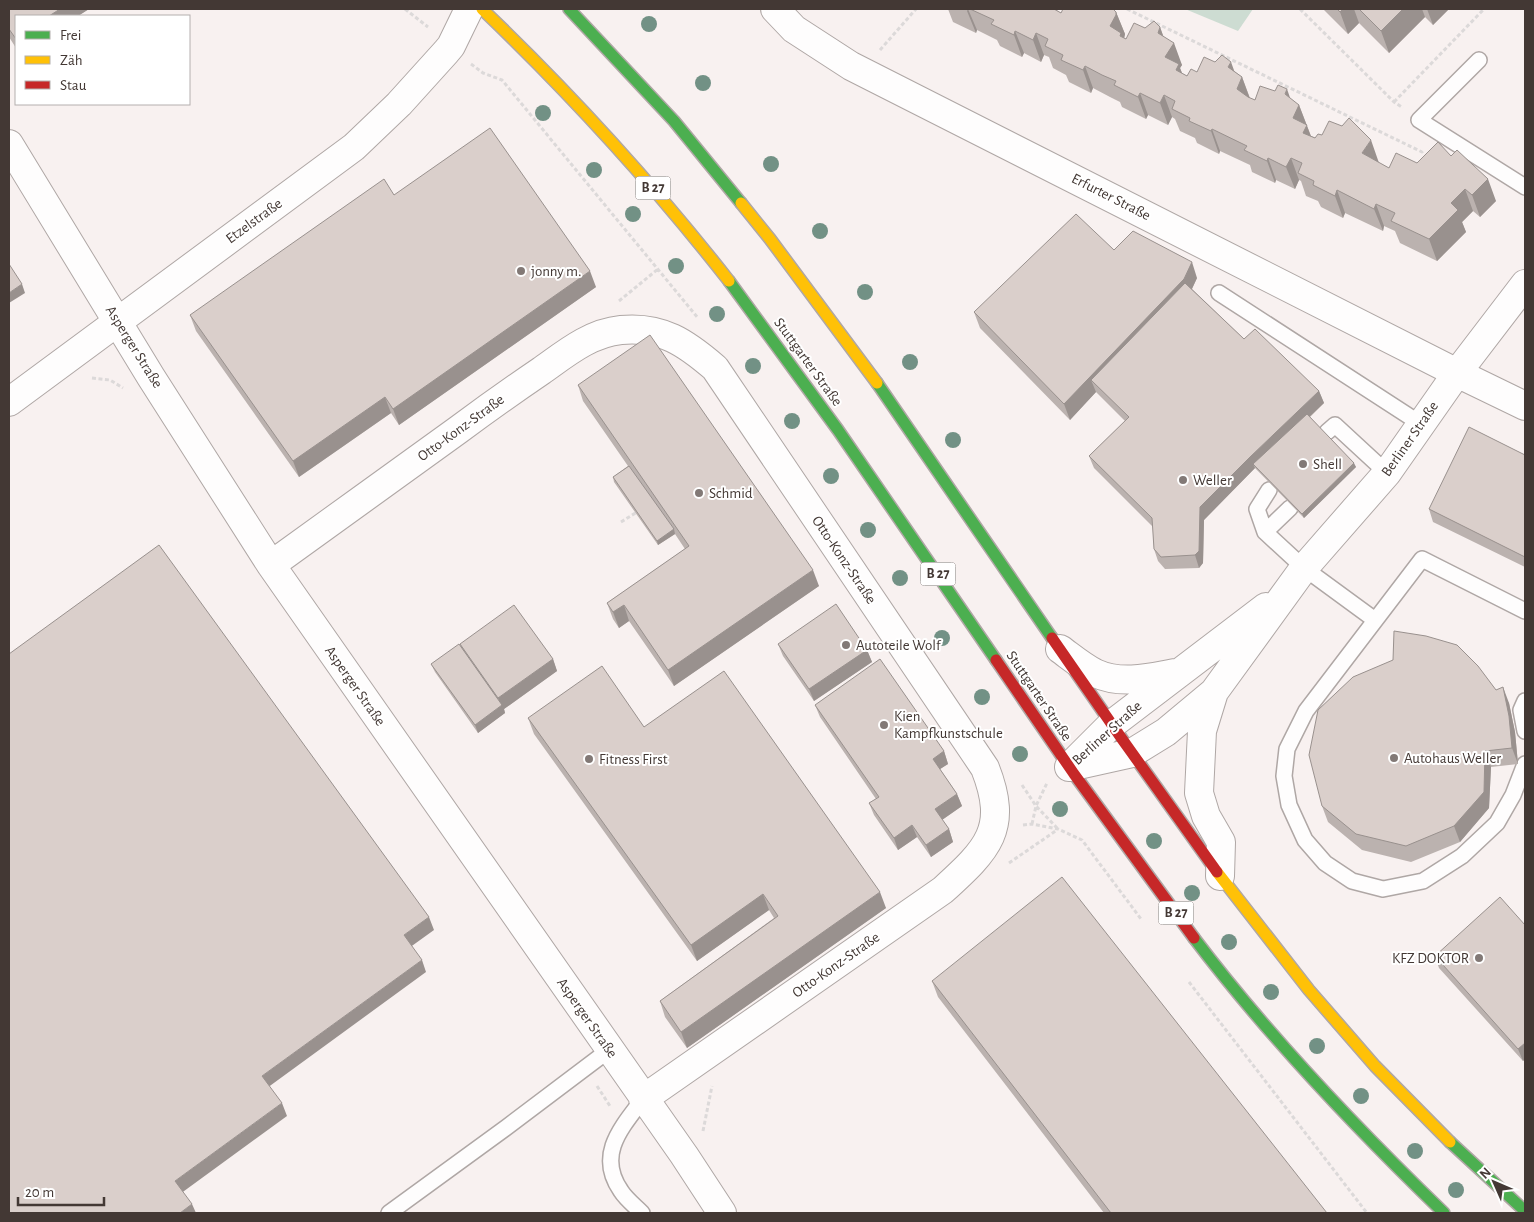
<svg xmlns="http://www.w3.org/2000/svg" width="1534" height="1222" font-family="'Alegreya Sans',sans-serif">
<rect width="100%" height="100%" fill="#f8f1f0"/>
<path fill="#cddcd2" d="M1185,9h68l-15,22z"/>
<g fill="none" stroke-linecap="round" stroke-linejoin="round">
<g stroke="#afa7a5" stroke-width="18">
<path id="lane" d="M1479,60l-60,60 106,67
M1219,293l202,131
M1327,432l8,-7 52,48
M1269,490l-12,19 8,23 39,36 71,52
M1265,532l25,-24
M1525,611l-103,-52 -116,152 -19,38 -3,27 5,29 16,35 20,23 27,18 31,8 40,-8 39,-25 35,-33 16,-28 12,-31
M1525,701l-4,9 4,21
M389,1213l118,-86 102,-77
M642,1213c-7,-7 -16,-14 -21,-22 -25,-36 0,-63 22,-92"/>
</g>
<g stroke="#afa7a5" stroke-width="30">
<path id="street" d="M775,9l19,20 57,37 606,307 68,33
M9,144l142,233 120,188 413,590 38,58
M9,402l345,-255 45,-43 47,-52 5,-6 18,-37
M271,565c62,-45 125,-90 187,-135 27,-20 55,-40 83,-59 24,-17 49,-38 80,-41 41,-4 65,13 94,38l270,400c24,61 3,81 -42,122l-300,209
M1060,649c11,8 23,18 35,24 26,12 54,5 80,0
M1214,692l-12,39 -3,62 7,23 15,26 -1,34
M1069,767l63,-14 34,-21 48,-40 90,-124 83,-95 70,-100 68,-89
M1069,767l42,-42 155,-118"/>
</g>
<g stroke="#afa7a5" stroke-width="14">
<path id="fast" d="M569,9l105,112 67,82
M729,281l109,149 158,230
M877,383l175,255
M1194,938c75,99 161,189 250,275
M1450,1142l75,69"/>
</g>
<g stroke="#afa7a5" stroke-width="14">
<path id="slow" d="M482,9c89,85 171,175 247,272
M741,203l29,36 107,144
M1217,872l92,118 66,76 75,76"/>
</g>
<g stroke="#afa7a5" stroke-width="14">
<path id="jam" d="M1052,638l70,101 95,133
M996,660l78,114 120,164"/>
</g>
<path stroke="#dcd9d9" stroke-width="3" stroke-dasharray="4 2.5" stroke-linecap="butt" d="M405,9l23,18
M1127,9l295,143 2,-2
M1300,9l94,93 9,6
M880,50l36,-41
M471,64l12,9 19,7 196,238
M1394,102l90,-93
M619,301l39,-32
M92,378l18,2 13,8
M621,522l16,-10
M1022,785l14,21 22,23
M1032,824l4,-18 11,-23
M1023,825l9,-1 26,5 24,11 59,79
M1009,863l48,-33
M1189,982l178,231
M597,1086l13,20
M703,1131l9,-45"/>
<use href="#lane" stroke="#fefdfd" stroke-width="15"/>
<use href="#street" stroke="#fefdfd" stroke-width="28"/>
<use href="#fast" stroke="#4caf50" stroke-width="11"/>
<use href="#slow" stroke="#ffc107" stroke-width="11"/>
<use href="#jam" stroke="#c62828" stroke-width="11"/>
</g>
<g fill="#729185">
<circle cx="649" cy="24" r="8"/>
<circle cx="703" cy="83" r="8"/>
<circle cx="543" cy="113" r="8"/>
<circle cx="771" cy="164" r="8"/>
<circle cx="594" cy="170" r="8"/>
<circle cx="633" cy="214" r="8"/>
<circle cx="820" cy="231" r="8"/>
<circle cx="676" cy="266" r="8"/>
<circle cx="865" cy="292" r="8"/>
<circle cx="717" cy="314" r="8"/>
<circle cx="910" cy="362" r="8"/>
<circle cx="753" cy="366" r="8"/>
<circle cx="792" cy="421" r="8"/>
<circle cx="953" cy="440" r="8"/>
<circle cx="831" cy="476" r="8"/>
<circle cx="868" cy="530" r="8"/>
<circle cx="900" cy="578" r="8"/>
<circle cx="942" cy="638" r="8"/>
<circle cx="982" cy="697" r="8"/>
<circle cx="1020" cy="754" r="8"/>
<circle cx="1060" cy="809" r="8"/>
<circle cx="1154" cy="841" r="8"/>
<circle cx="1192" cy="893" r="8"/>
<circle cx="1229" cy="942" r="8"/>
<circle cx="1271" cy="992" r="8"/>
<circle cx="1317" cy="1046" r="8"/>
<circle cx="1361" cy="1096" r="8"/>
<circle cx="1415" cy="1151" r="8"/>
<circle cx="1456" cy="1190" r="8"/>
</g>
<path fill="#bbb2af" d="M9,9h80l-11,7h-62v32l-7,-11z
M948,9h107l6,4 55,-1 9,22 -1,4 2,1 19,-11 15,-1 3,9 19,29 -2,3 2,5 5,3 10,-4 37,-1 8,6 8,21 5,2 35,-1 9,6 12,31 68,27 10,5 28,-5 79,38 -16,16 -7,-6 -11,11 4,10 -29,29 -37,-18 -5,-12 -11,-5 -1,5 -38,-18 -2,5 -22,-11 -3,-6 -12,-5 -5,-15 -2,-1 -4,9 -19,-9 -1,3 -23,-11 -2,-7 -30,-14 -1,3 -22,-11 -2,-5 -15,-7 -5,-12 -3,-2 -4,8 -20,-10 -2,4 -24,-12 -2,-5 -10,-5 -17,-9 -2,5 -22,-11 -3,-7 -13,-7 -4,-11 -5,-2 -3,7 -17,-9 -2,4 -22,-11 -3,-6 -20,-10 -1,3 -23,-11z
M1323,9h126l-16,16 -8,-8 -36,36 -30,-30 -11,11z
M394,195l202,92 -197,138 -8,-12 -92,64 -103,-146 -6,-16z
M1114,250l83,28 -5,11 52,50 75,52 5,12 -14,14 46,50 -52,51 -49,-50 -51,52 -1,43 -4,5 -34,1 -7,-8 -4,-12 -1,-22 -59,-59 -5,-12 36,-35 -29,-29 -26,28 -90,-92 -6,-16z
M578,385l241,201 -145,100 -45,-65 -10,7 -6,-9 -6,-16 78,-54 -10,-15 -17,11 -44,-63 -1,-5 15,-11 -45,-65z
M1525,455v112l-92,-45 -4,-13z
M460,644l93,15 4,12 -53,38 1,4 -27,20 -43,-61 -4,-8 30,-16z
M778,644l89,6 5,12 -58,39 -31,-45z
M1496,690l13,13 6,29 3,32 -27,3 -2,41 -29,34 -49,20 -49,-12 -34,-28 -6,-16z
M815,705l129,46 4,13 -8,5 17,25 5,12 -20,14 7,9 4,13 -22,15 -14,-20 -19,13 -24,-35 -5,-12 7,-4 -56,-82z
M528,718l116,9 242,181 -199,140 -22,-31 -5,-16 114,-83 -5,-8 -72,51 -163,-227z
M1525,925v134l-2,2 -84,-93 -4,-12z
M932,981l395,232h-223l-166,-216z"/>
<path fill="#99918e" d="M60,9h29l-11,7h-29z
M968,9l9,21 -1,3 -9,-22z
M1343,9h11l5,14 -11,11 -8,-22z
M1403,9h19l3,8 -36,36 -8,-22z
M1427,9h22l-16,16z
M1116,12l9,22 -1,5 -14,-13z
M1160,27l8,22 6,-6 8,22 -2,3 7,18 -22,-29 -7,-24z
M1015,31l9,22 -2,4 -8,-22z
M1036,33l8,22 -3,7 -8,-22z
M1231,62l8,22 3,-7 8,22 -5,12 -17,-44z
M1085,66l8,22 -2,5 -8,-23z
M1287,89l8,23 -10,-18z
M1140,93l8,22 -2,4 -8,-22z
M1164,95l8,22 -4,8 -8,-22z
M1299,105l16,42 -4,8 -18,-37z
M1212,129l8,22 -1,3 -8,-23z
M1371,140l8,23 -17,-10z
M1268,158l8,22 -1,3 -8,-22z
M1291,158l8,22 -4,9 -9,-22z
M1488,179l8,22 -16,16 -8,-22z
M1465,189l8,22 -11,11 4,10 -29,29 -8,-22 22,-36z
M1337,190l8,23 -2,5 -8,-22z
M1376,204l8,22 -1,5 -9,-22z
M1192,262l5,16 -8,17 -98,85 5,12 -26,28 -6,-16z
M590,271l6,16 -197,138 -6,-16z
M22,284l3,9 -16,10v-10z
M1319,391l5,12 -68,64 -3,-3 2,4 -51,52 -1,43 -4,5 -4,-13 5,-48 50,-50z
M385,397l6,16 -92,64 -6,-16z
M1354,463l2,4 -52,51 -2,-4z
M674,529l1,5 -17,11 -1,-4z
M813,570l6,16 -145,100 -6,-16z
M624,605l5,16 -10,7 -6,-16z
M867,650l5,12 -58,39 -5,-12z
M553,659l4,12 -53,38 1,4 -27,20 -3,-8 26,-19 -3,-8z
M1503,687l6,16 6,29 3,32 -6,-16z
M944,751l4,13 -11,7 -4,-12z
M1485,751l6,16 -2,41 -29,34 -6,-16z
M957,794l5,12 -23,16 -4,-13z
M912,825l5,12 -19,13 -4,-12z
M949,829l4,13 -22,15 -5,-12z
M880,892l6,16 -199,140 -6,-16z
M763,894l6,16 -72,51 -6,-16z
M429,917l5,13 -25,18 -5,-13z
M422,960l4,12 -159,116 -5,-12z
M1525,1043v16l-2,2 -5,-12z
M282,1103l5,13 -107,78 -5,-13z
M192,1204l4,9h-16z"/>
<path fill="#dacfcb" stroke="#99918e" d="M9,9h51l-11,7h-33v23l-7,-10z
M970,9h84l7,4 2,-4h50l3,3v3l-6,11 11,7 -1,3 6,3 8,-16 11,5 9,-7 6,6 -2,6 16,10 -9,14 14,7 -3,6 11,6 4,-7 6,3 7,-15 11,5 7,-7 9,7 -3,5 14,10 -5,12 11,8 7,3 5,-14 15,5 3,-6 9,4 -2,5 14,11 -6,13 14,7 -4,8 12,5 3,-4 4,1 7,-14 13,5 7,-8 22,22 -9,13 27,15 7,-15 21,10 21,-21 13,14 6,-6 31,29 -16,16 -7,-6 -14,14 7,7 -29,29 -38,-18 4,-8 -19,-9 -2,5 -37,-19 -2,6 -22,-11 1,-4 -16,-8 4,-10 -11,-5 -5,9 -18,-9 -1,3 -23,-11 3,-4 -35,-17 -1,2 -22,-10 1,-3 -18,-9 3,-8 -11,-6 -4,8 -20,-10 -2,4 -24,-12 2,-4 -14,-6 -17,-9 -2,4 -22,-10 2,-5 -18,-9 3,-7 -12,-6 -3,7 -18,-9 -1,4 -23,-11 3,-4z
M1337,9h6l-3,3z
M1359,9h44l-22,22z
M490,128l100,143 -197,138 -8,-12 -92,64 -103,-146 194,-136 10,16z
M1076,214l38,36 19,-19 59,31 -8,17 -120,125 -90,-92z
M9,264l13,20 -13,9z
M1185,283l59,56 11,-10 64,62 -69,66 -50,50 -1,44 -4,4 -34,2 -7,-8 -2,-31 -63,-62 40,-39 -38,-37z
M650,335l163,235 -145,100 -44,-65 -11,7 -6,-9 82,-57 -111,-161z
M1307,414l47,49 -52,51 -49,-50z
M1469,427l56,28v102l-96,-48z
M629,466l45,63 -17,12 -44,-64z
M159,545l270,372 -25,18 18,25 -160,116 20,27 -107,78 17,23 -12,9h-171v-559z
M836,604l31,46 -58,39 -31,-45z
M514,605l39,54 -55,39 -38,-54z
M1394,631l32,5 31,9 21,21 18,24 7,-3 6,29 3,32 -27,3 -1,41 -30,34 -48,20 -50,-12 -34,-28 -13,-51 9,-45 35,-33 40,-17z
M459,644l43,61 -27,20 -44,-61z
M880,659l64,92 -11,8 24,35 -22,15 14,20 -23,16 -14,-20 -18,13 -25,-35 10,-6 -64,-92z
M602,666l42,61 80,-56 156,221 -199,140 -21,-31 118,-85 -15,-22 -72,51 -163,-227z
M1062,877l265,336h-216l-179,-232z
M1500,897l25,28v118l-7,6 -83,-93z"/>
<g fill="#827976" stroke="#fff" stroke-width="2">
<circle cx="521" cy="271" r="5"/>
<circle cx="1303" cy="464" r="5"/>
<circle cx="1183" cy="480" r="5"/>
<circle cx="699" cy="493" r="5"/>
<circle cx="846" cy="645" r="5"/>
<circle cx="884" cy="725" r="5"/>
<circle cx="1394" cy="758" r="5"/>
<circle cx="589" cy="759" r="5"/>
<circle cx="1479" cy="958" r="5"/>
</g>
<g text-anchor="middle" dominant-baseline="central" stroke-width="4" stroke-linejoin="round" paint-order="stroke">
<g fill="#fff" stroke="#7b7471" stroke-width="1">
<rect x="635.5" y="176.5" width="35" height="23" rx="4"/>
<rect x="920.5" y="562.5" width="35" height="23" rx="4"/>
<rect x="1158.5" y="901.5" width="35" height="23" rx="4"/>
</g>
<g font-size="14" font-weight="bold" fill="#433834">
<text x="653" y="188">B 27</text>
<text x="938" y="574">B 27</text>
<text x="1176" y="913">B 27</text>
</g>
<g font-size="15" fill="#433834" stroke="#fff">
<text transform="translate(1111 197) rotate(27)">Erfurter Straße</text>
<text transform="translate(254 221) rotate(-36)">Etzelstraße</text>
<text transform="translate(134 347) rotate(58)">Asperger Straße</text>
<text transform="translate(808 362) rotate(54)">Stuttgarter Straße</text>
<text transform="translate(461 428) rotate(-36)">Otto-Konz-Straße</text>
<text transform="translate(1410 439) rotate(-55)">Berliner Straße</text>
<text transform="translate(844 560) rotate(56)">Otto-Konz-Straße</text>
<text transform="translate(355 686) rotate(55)">Asperger Straße</text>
<text transform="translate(1039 696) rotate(56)">Stuttgarter Straße</text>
<text transform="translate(1107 733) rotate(-42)">Berliner Straße</text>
<text transform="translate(836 965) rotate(-35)">Otto-Konz-Straße</text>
<text transform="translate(587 1018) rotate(55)">Asperger Straße</text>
</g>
<g font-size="15" fill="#433834" stroke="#fff" text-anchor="start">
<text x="531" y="271">jonny m.</text>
<text x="1313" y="464">Shell</text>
<text x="1193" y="480">Weller</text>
<text x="709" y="493">Schmid</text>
<text x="856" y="645">Autoteile Wolf</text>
<text x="894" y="716">Kien<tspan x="894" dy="17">Kampfkunstschule</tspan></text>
<text x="1404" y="758">Autohaus Weller</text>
<text x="599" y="759">Fitness First</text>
<text x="1469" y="958" text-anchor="end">KFZ DOKTOR</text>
</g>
</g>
<rect width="1534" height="1222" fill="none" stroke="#433834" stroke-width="20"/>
<rect x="15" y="15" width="175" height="90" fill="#ffffff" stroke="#b4afae"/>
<rect x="25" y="31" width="25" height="8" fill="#4caf50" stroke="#b4afae"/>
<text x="60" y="40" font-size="15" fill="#433834">Frei</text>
<rect x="25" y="56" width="25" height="8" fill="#ffc107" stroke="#b4afae"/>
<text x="60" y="65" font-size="15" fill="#433834">Zäh</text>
<rect x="25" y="81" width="25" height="8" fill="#c62828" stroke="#b4afae"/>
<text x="60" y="90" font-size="15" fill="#433834">Stau</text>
<g transform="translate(1494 1182) rotate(315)" stroke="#ffffff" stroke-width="4" paint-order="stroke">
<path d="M0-4L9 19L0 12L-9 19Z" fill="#433834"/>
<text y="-8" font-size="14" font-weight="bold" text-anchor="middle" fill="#433834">N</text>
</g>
<path d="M18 1197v8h86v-8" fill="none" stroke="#433834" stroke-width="2.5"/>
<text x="25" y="1197" font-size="15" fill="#433834" stroke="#ffffff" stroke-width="4" paint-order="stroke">20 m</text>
</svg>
